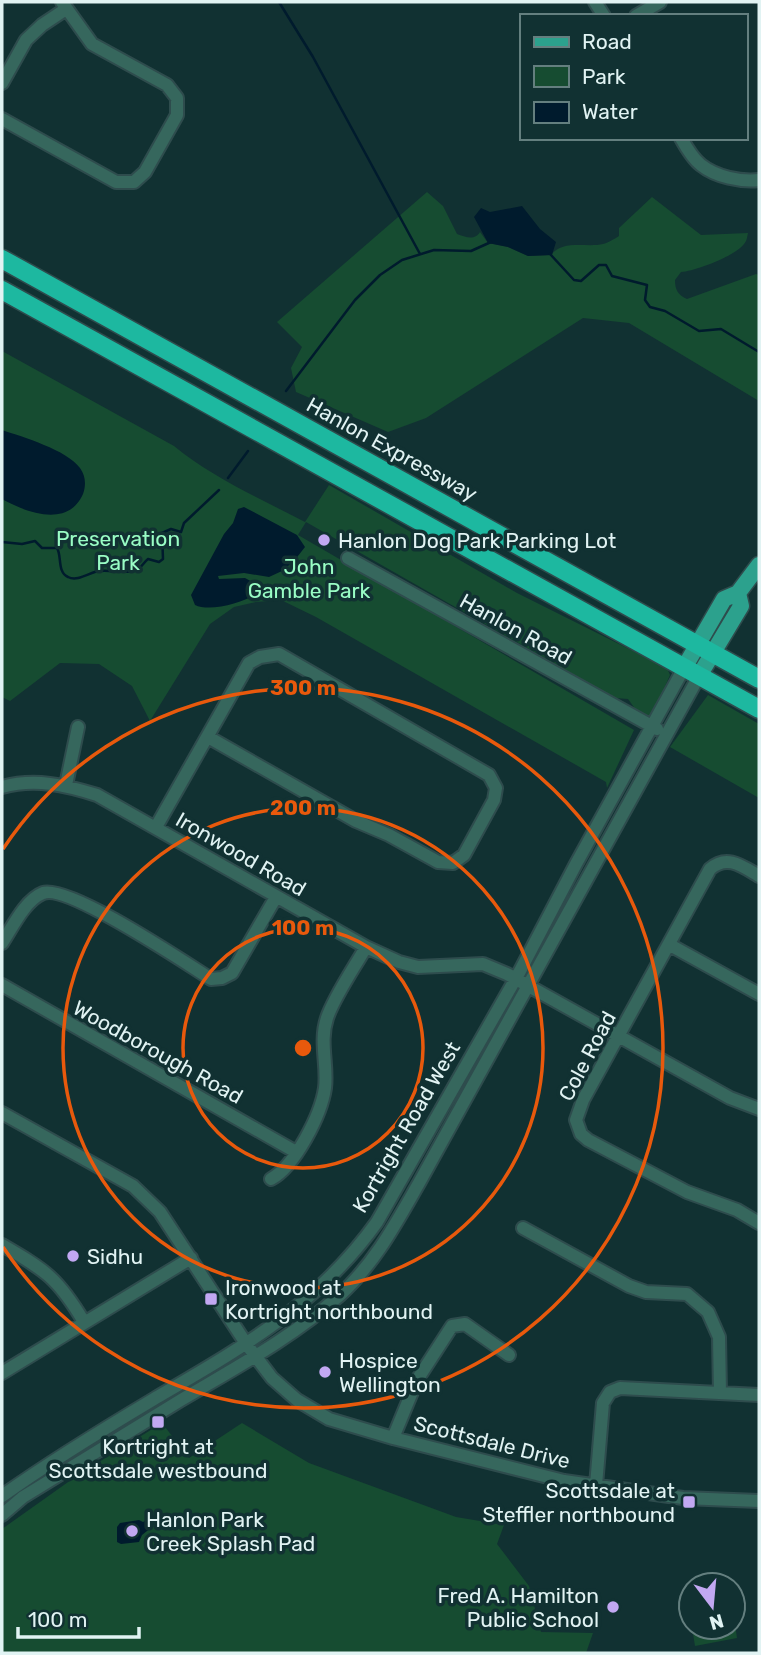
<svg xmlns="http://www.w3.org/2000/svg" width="761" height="1655" font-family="Rubik,sans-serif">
<rect width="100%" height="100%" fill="#113132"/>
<path fill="#164c31" d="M427,192l16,14 14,28c8,3 18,7 23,-2l8,11 20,4 20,9 23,-1c12,-16 36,-7 52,-11 5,-1 11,-5 16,-8v-8l33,-31 49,38 47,-2c-1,4 -1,8 -4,11 -9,12 -48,27 -63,28l-6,8c0,10 3,15 12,19l69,-25 3,1v126l-130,-78 -46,-5 -157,100 -38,14 -92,-40 -5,-24 11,-21 -25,-25z
M2,351l172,95c39,32 87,53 131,76l24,-37 188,108 150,75 3,7 -17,39 -6,2 -11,-6 -8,-11 -13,-1 -309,-176 -8,13 336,195 -27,58 -1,-6 -290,-165 -35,-17 -25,2 -22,5 -24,17 -60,97 -18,-35 -33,-22 -39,-1 -50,38 -8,-4z
M708,695l51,29v74l-89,-51z
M162,1423l27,35 53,-35 67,40 147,54 48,8 -7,19 32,42 12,46 52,1 -7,20h-584v-124l76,-54z
M733,1610l4,28 -42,8 -3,-19h41z"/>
<path fill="#001b2d" d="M522,206l18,23 16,13 -4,13 -24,1 -20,-9 -20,-4 -14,-26 7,-9 9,4z
M2,430c21,7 65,20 78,38 6,8 6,18 3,26 -15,34 -56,19 -81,5z
M244,507l53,28 8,12 -11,14 -12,10 -13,6 -25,-4 -26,3 1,3 26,-1 18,10c-10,13 -52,25 -68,17l-4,-10 33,-61 9,-11 5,-14z
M139,1520l4,2 4,-2 5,3v4l-10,8 -3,7 -18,2 -4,-2v-15l3,-4z"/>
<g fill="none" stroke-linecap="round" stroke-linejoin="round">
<path stroke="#001b2d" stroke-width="2.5" d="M279,2l34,55 107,197
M550,254l24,26 7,1 18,-16h7l6,11 35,9 -2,15 5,7 15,4 34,20 22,-2 38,23
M286,391l69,-91 25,-25 22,-15 32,-10 37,1 20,-9
M228,478l20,-27
M2,542l20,2 13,-3 7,7h15c5,8 0,24 11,29 10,5 22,-5 31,-6 13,-2 26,4 38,-1 5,-3 7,-8 11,-11l11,3 4,-3 -1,-26 9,-4 10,3 3,-9 35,-33"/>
<g stroke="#2e4c4d" stroke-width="16">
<path id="minor" d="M595,2l9,14
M636,16l24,-14
M2,83l24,-43 16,-15 24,-16
M2,119l114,63h18l11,-10 32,-57v-17l-10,-13 -75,-41 -30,-42
M681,138c5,9 12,21 20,27 15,12 40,17 58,15
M348,558l309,171
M66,785l12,-58
M2,787c33,-9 63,-2 95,8l269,152 33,15 19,5 65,-3 24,10 223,124 29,11
M156,827l93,-164 11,-6 19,-3 210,121 7,13 -2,12 -30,55 -11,8 -15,-1 -49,-27 -33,-14 -148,-84
M759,876c-17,-10 -32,-22 -49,-7l-127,231 -7,20 5,14 7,6 99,52 50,18 22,13
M2,943c10,-15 23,-43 41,-50 25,-9 141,69 168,86l11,-1 10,-5 44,-76
M670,945l89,49
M2,985l294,167
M2,1113l131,73 27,26 87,133 25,33 25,22 32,19 64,19 171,43 119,17 76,3
M271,1179c24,-13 50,-64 54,-91 3,-23 -6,-46 2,-70 7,-21 27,-50 39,-71
M523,1228l106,58 17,6 41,2 21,18 11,25 1,56
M2,1245c43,25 56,33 82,77
M2,1373l189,-115
M393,1438l24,-58 35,-54 13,-2 44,31
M596,1485l7,-82 7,-11 10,-4 139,7
M2,1496c49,-35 100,-66 152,-97 87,-51 163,-93 223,-177l143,-251 56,-107 108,-196
M2,1515l21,-18c53,-32 105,-65 158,-97 54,-32 112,-63 159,-105 35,-32 56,-72 79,-112l280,-507"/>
</g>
<g stroke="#2e4c4d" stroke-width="19">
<path id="major" d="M684,668l40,-69 14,-6 21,-28
M699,676l42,-70 -3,-13"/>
</g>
<g stroke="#2e4c4d" stroke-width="21">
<path id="highway" d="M2,259l757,420
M2,290l757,419"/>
</g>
<use href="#minor" stroke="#36675d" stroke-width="12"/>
<use href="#major" stroke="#2ca18d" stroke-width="16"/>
<use href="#highway" stroke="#1db8a0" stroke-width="18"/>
</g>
<g fill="none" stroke="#e8590c" stroke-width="3.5">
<circle cx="303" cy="1048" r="120"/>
<circle cx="303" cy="1048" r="240"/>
<path d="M3 849A360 360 0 1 1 3 1247"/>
</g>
<g fill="#c2a8f2" stroke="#113132" stroke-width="2.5">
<circle cx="324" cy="540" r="7"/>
<circle cx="73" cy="1256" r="7"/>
<rect x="204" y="1292" width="14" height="14" rx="3.5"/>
<circle cx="325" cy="1372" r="7"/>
<rect x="151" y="1415" width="14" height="14" rx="3.5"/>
<rect x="682" y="1495" width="14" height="14" rx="3.5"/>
<circle cx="132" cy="1531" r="7"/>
<circle cx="613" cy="1607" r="7"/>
</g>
<g text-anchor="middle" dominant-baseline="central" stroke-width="7" stroke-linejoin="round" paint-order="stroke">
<g font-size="21" fill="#e1f3f3" stroke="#113132">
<text transform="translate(392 449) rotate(29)">Hanlon Expressway</text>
<text transform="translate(516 629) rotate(29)">Hanlon Road</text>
<text transform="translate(241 854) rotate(30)">Ironwood Road</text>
<text transform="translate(158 1052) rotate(29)">Woodborough Road</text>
<text transform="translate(587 1056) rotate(-62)">Cole Road</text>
<text transform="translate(406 1127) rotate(-60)">Kortright Road West</text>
<text transform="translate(492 1442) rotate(14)">Scottsdale Drive</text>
</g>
<g font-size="21" fill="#99fdc5" stroke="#113132">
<text x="118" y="538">Preservation<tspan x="118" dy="24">Park</tspan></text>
<text x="309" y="566">John<tspan x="309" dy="24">Gamble Park</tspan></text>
</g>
<g font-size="21" fill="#e1f3f3" stroke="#113132" text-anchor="start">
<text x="338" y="540">Hanlon Dog Park Parking Lot</text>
<text x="87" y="1256">Sidhu</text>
<text x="225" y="1287">Ironwood at<tspan x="225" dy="24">Kortright northbound</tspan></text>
<text x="339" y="1360">Hospice<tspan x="339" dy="24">Wellington</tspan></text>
<text x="158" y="1446" text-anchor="middle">Kortright at<tspan x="158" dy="24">Scottsdale westbound</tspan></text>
<text x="675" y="1490" text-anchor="end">Scottsdale at<tspan x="675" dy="24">Steffler northbound</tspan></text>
<text x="146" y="1519">Hanlon Park<tspan x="146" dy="24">Creek Splash Pad</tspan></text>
<text x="599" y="1595" text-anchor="end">Fred A. Hamilton<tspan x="599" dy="24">Public School</tspan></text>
</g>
</g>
<circle cx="303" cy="1048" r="10" fill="#e8590c" stroke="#113132" stroke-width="3.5"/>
<g font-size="21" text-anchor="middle" font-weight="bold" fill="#e8590c" stroke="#113132" stroke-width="7" stroke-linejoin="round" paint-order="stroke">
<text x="303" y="695">300 m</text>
<text x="303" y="815">200 m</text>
<text x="303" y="935">100 m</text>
</g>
<rect width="761" height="1655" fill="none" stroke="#e1f3f3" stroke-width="7"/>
<rect x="520" y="14" width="228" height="126" fill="#113132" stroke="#647f7f" stroke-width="2"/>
<rect x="534" y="37" width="35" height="10" fill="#2ca18d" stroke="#647f7f" stroke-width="2"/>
<text x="582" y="49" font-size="21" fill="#e1f3f3">Road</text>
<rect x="534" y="66" width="35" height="21" fill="#164c31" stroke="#647f7f" stroke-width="2"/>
<text x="582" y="84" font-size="21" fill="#e1f3f3">Park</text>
<rect x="534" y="102" width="35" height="21" fill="#001b2d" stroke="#647f7f" stroke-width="2"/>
<text x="582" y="119" font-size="21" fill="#e1f3f3">Water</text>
<g transform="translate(712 1606) rotate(164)"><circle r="33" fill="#113132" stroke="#647f7f" stroke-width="2"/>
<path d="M0-5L12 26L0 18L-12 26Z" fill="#c2a8f2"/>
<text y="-10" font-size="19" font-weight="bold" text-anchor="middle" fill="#e1f3f3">N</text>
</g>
<path d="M18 1627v10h121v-10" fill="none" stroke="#e1f3f3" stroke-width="3.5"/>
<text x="28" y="1627" font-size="21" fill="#e1f3f3" stroke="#113132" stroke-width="5" paint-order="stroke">100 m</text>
</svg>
